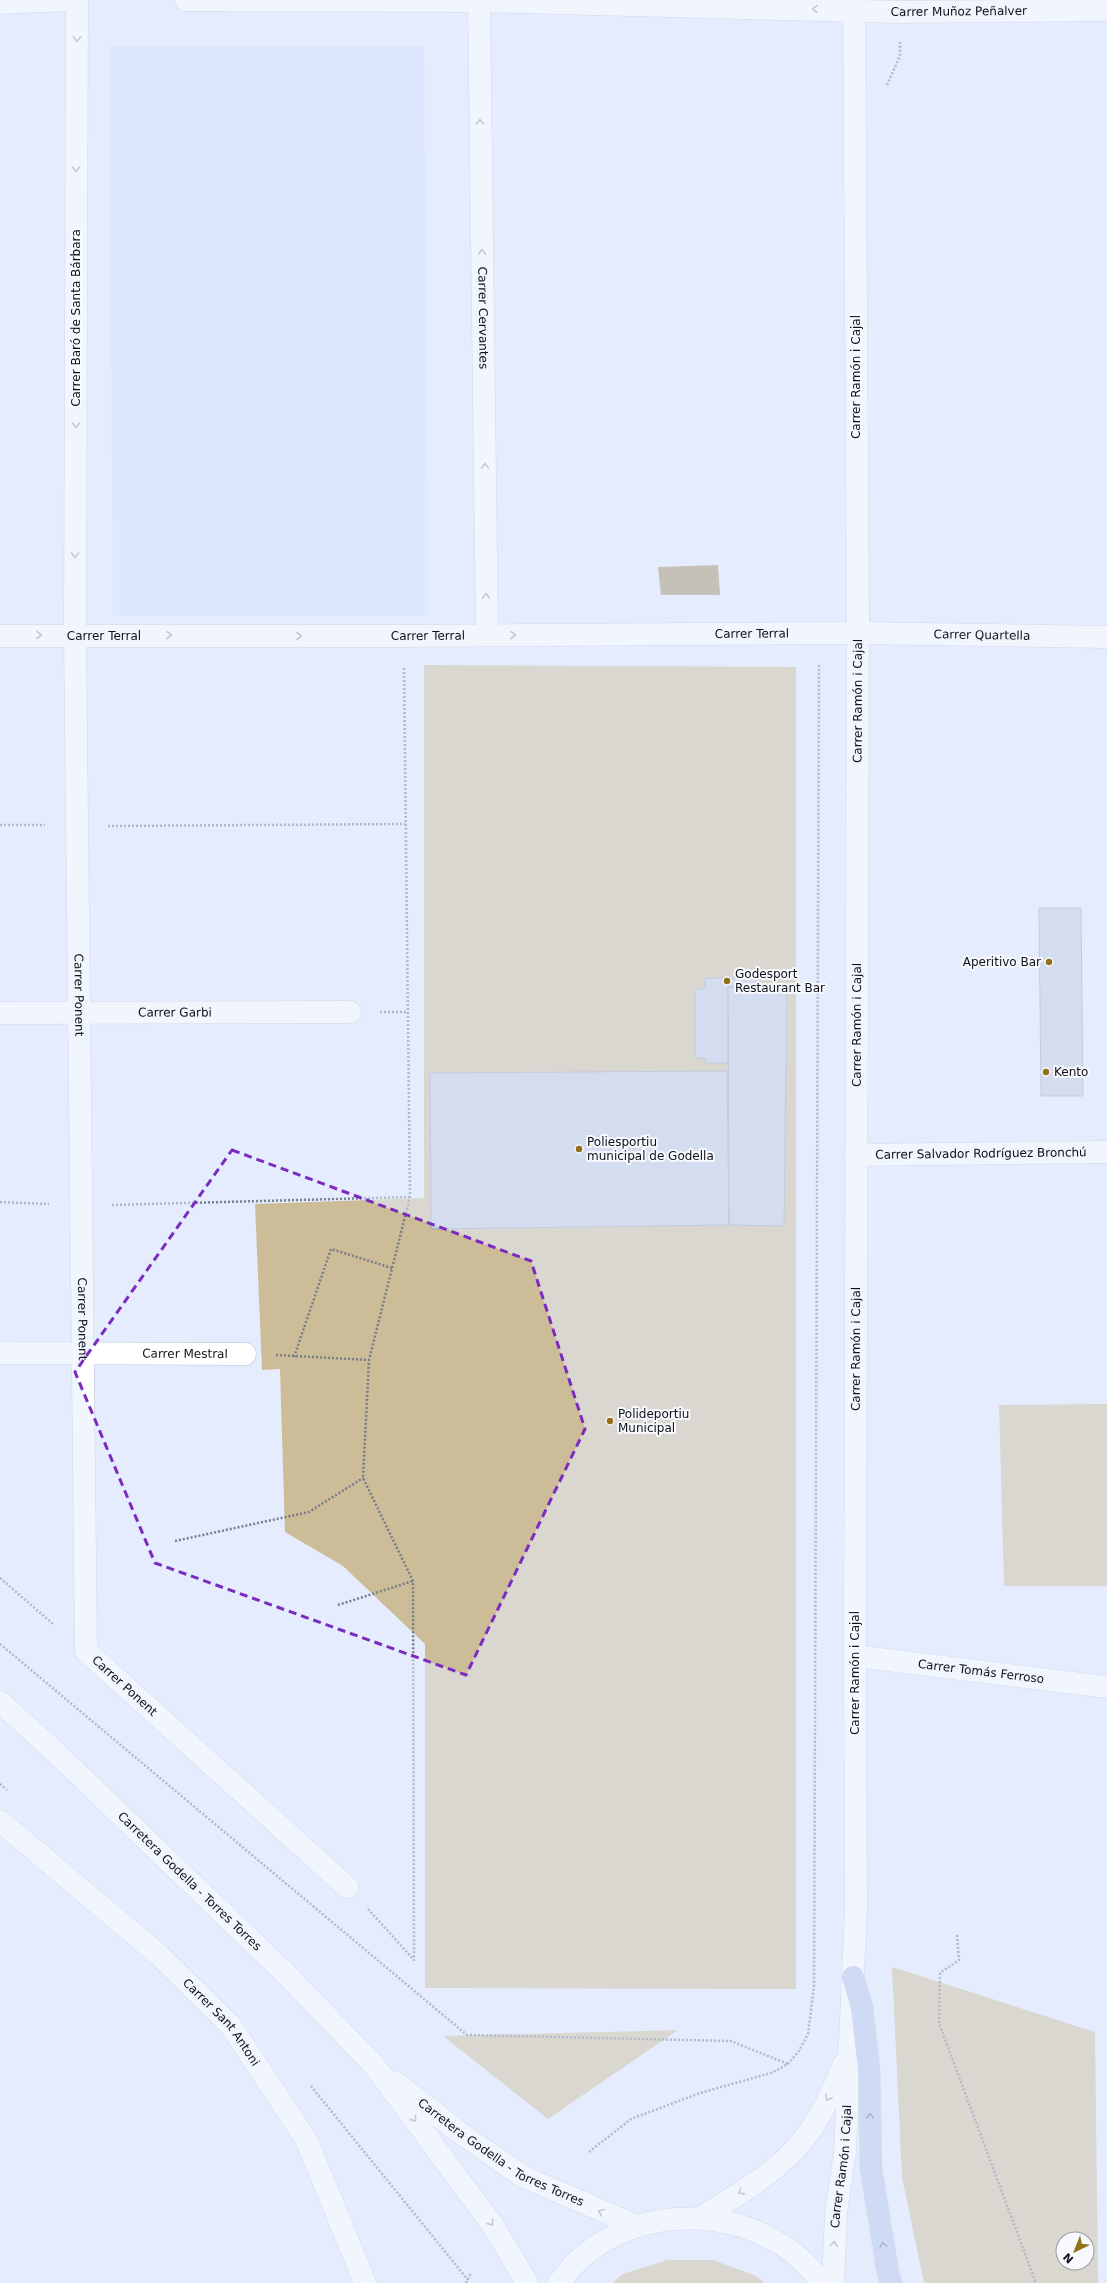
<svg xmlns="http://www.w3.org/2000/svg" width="1107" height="2283" font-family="'DejaVu Sans',sans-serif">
<rect width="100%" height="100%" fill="#e4ecfe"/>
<path fill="#d4e0fd" d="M109,46h315l4,570h-315z"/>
<path fill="#cdbc98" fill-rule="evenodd" d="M424,665l372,2v1322l-371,-1v-344l-82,-78 -58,-34 -5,-163 -18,1 -7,-166 169,-6z
M1107,1404v182h-103l-5,-181z
M892,1967l203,65 3,251h-174l-22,-106zM1063,2239h24v24h-24z
M678,2030l-130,89 -105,-83 201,-5z
M667,2260h46l43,16 9,7h-153l11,-9z"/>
<path fill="#9f8c64" d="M718,565l2,30h-59l-3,-28z"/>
<path fill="#c1cadf" stroke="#9ca5ba" d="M1039,908h42l2,188h-42z
M705,978h51l-1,9h-27v76h-22l-1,-5h-10v-68l10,-2z
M787,986l-3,240 -55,-1 -1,-238z
M727,1071l2,154 -298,4 -1,-156z"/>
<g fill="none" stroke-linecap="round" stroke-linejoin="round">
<g stroke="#b9c2d7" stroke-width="23">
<g id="street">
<path id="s1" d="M77,0l-2,635 11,1016 261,236"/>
<path id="s2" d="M186,0l293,1 420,11 208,-2"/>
<path id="s3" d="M479,0l8,635"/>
<path d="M0,3l69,-3"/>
<path id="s4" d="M0,636h403l453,-3 251,4"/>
<path id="s5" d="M0,1013l350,-1"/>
<path id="s6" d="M856,1155l251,-3"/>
<path id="s7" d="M0,1353l245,1"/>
<path id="s8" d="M855,1656l252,31"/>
<path id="s9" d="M0,1821l159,134 72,71 76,115 58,142"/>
</g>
</g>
<g stroke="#b9c2d7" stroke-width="23">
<g id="secondary">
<path id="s10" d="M0,1702l52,47 233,224 89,92 120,162 33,56"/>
<path id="s11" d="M395,2082l64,50 63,44 115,50"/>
<path d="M700,2218c36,-23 76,-44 103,-78 18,-22 30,-50 41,-76"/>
<path d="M559,2283c60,-87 202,-85 263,0"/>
<path id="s12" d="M833,2283l3,-70 9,-61 11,-244 -1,-252 3,-1039 -4,-617"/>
</g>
</g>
<g stroke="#d3d4d5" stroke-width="23">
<path id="primary" d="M853,1977l9,30 7,62 2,99 17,105 3,10"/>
</g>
<path stroke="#777d89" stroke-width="2.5" stroke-dasharray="2 2" stroke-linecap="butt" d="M887,85l13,-29v-14
M404,668l6,529 -41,163 -6,118 50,103 1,380
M0,825h45
M108,826l297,-2
M380,1012h28
M0,1202l49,2
M112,1205l298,-8
M276,1355l93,5
M294,1357l37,-108 61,19
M175,1541l134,-29 54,-34
M0,1578l53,46
M338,1605l75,-24
M0,1644l467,391 264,6 57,23
M0,1784l7,6
M368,1909l46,51
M957,1935l2,25 -19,13 -1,50 97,260
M311,2086l157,194
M589,2152l42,-33 69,-26 71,-20 17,-9 11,-13 9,-17 6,-48 5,-1321
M466,2283l5,-10"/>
<use href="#street" stroke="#fff" stroke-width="22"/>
<use href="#secondary" stroke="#fff" stroke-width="22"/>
<use href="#primary" stroke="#b6c5e9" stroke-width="22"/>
</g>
<defs><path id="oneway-chevron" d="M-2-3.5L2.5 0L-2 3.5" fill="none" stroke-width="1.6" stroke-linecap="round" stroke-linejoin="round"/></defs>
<g stroke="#9ea0a3">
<use href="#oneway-chevron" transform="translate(815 9) rotate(-179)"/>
<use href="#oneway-chevron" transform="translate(77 39) rotate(90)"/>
<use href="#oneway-chevron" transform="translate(480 122) rotate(-91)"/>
<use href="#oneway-chevron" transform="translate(76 169) rotate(90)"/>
<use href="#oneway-chevron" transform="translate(482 252) rotate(-91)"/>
<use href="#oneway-chevron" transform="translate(76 425) rotate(90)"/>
<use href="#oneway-chevron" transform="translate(485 466) rotate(-91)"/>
<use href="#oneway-chevron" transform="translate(75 555) rotate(90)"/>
<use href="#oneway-chevron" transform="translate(486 596) rotate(-91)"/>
<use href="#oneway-chevron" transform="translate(39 635)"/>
<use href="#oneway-chevron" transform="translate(169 635)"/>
<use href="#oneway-chevron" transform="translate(513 635)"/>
<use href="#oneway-chevron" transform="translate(299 636)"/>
<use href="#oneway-chevron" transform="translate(828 2098) rotate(119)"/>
<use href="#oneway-chevron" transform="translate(414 2119) rotate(53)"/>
<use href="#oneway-chevron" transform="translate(741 2192) rotate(148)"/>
<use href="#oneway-chevron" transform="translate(601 2212) rotate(-158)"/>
<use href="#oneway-chevron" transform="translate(491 2223) rotate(55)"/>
<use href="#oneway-chevron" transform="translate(834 2244) rotate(-85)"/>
</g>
<g stroke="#6a748b">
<use href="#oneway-chevron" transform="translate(870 2116) rotate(-91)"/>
<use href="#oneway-chevron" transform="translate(883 2245) rotate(-99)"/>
</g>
<path d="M0 0H1107V2283H0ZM232,1150l299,111 54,168 -119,246 -311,-112 -80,-191z" fill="#e4ecfe" fill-opacity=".55" fill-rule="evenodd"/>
<path fill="none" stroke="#7b2cbf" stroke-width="3" stroke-dasharray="8 5" stroke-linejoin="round" d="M232,1150l299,111 54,168 -119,246 -311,-112 -80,-191z"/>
<g fill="#927017" stroke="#f7f9fe" stroke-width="1.5">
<circle cx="1049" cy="962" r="4"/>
<circle cx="727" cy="981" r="4"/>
<circle cx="1046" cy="1072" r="4"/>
<circle cx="579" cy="1149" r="4"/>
<circle cx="610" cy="1421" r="4"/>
</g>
<g text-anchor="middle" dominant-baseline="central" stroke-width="4" stroke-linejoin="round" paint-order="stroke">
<g font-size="12" fill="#0d1118" stroke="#f7f9fe">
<text stroke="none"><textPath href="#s2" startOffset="773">Carrer Muñoz Peñalver</textPath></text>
<text transform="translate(76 318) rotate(-90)">Carrer Baró de Santa Bárbara</text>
<text stroke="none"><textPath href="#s3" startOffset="318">Carrer Cervantes</textPath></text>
<text transform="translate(856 377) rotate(-90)">Carrer Ramón i Cajal</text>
<text stroke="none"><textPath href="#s4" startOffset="104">Carrer Terral</textPath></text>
<text stroke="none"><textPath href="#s4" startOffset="752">Carrer Terral</textPath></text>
<text stroke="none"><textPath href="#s4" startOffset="982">Carrer Quartella</textPath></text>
<text stroke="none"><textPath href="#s4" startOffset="428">Carrer Terral</textPath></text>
<text stroke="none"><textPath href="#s12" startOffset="1583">Carrer Ramón i Cajal</textPath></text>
<text stroke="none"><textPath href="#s1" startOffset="995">Carrer Ponent</textPath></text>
<text stroke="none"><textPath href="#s5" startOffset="175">Carrer Garbi</textPath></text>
<text stroke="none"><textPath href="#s12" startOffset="1259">Carrer Ramón i Cajal</textPath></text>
<text stroke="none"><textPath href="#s6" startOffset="125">Carrer Salvador Rodríguez Bronchú</textPath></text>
<text stroke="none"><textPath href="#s1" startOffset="1319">Carrer Ponent</textPath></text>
<text stroke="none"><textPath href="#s12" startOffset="935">Carrer Ramón i Cajal</textPath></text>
<text stroke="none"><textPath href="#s7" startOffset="185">Carrer Mestral</textPath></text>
<text stroke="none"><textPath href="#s8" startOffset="127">Carrer Tomás Ferroso</textPath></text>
<text transform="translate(855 1673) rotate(-90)">Carrer Ramón i Cajal</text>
<text stroke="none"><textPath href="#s1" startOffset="1703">Carrer Ponent</textPath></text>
<text stroke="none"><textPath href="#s10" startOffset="261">Carretera Godella - Torres Torres</textPath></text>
<text stroke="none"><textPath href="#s9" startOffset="300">Carrer Sant Antoni</textPath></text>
<text stroke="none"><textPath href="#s11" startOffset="128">Carretera Godella - Torres Torres</textPath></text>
<text stroke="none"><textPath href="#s12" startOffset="117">Carrer Ramón i Cajal</textPath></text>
</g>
<g font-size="12" fill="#0d1118" stroke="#f7f9fe" text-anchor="start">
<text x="1041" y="962" text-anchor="end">Aperitivo Bar</text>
<text x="735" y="974">Godesport<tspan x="735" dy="14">Restaurant Bar</tspan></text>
<text x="1054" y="1072">Kento</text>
<text x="587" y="1142">Poliesportiu<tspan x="587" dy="14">municipal de Godella</tspan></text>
<text x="618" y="1414">Polideportiu<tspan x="618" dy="14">Municipal</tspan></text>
</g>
</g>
<g transform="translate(1075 2251) rotate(223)"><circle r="19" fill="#f7f9fe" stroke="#999ca2"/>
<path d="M0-3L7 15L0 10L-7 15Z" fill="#927017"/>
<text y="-6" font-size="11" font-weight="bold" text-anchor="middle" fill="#0d1118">N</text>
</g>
</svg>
